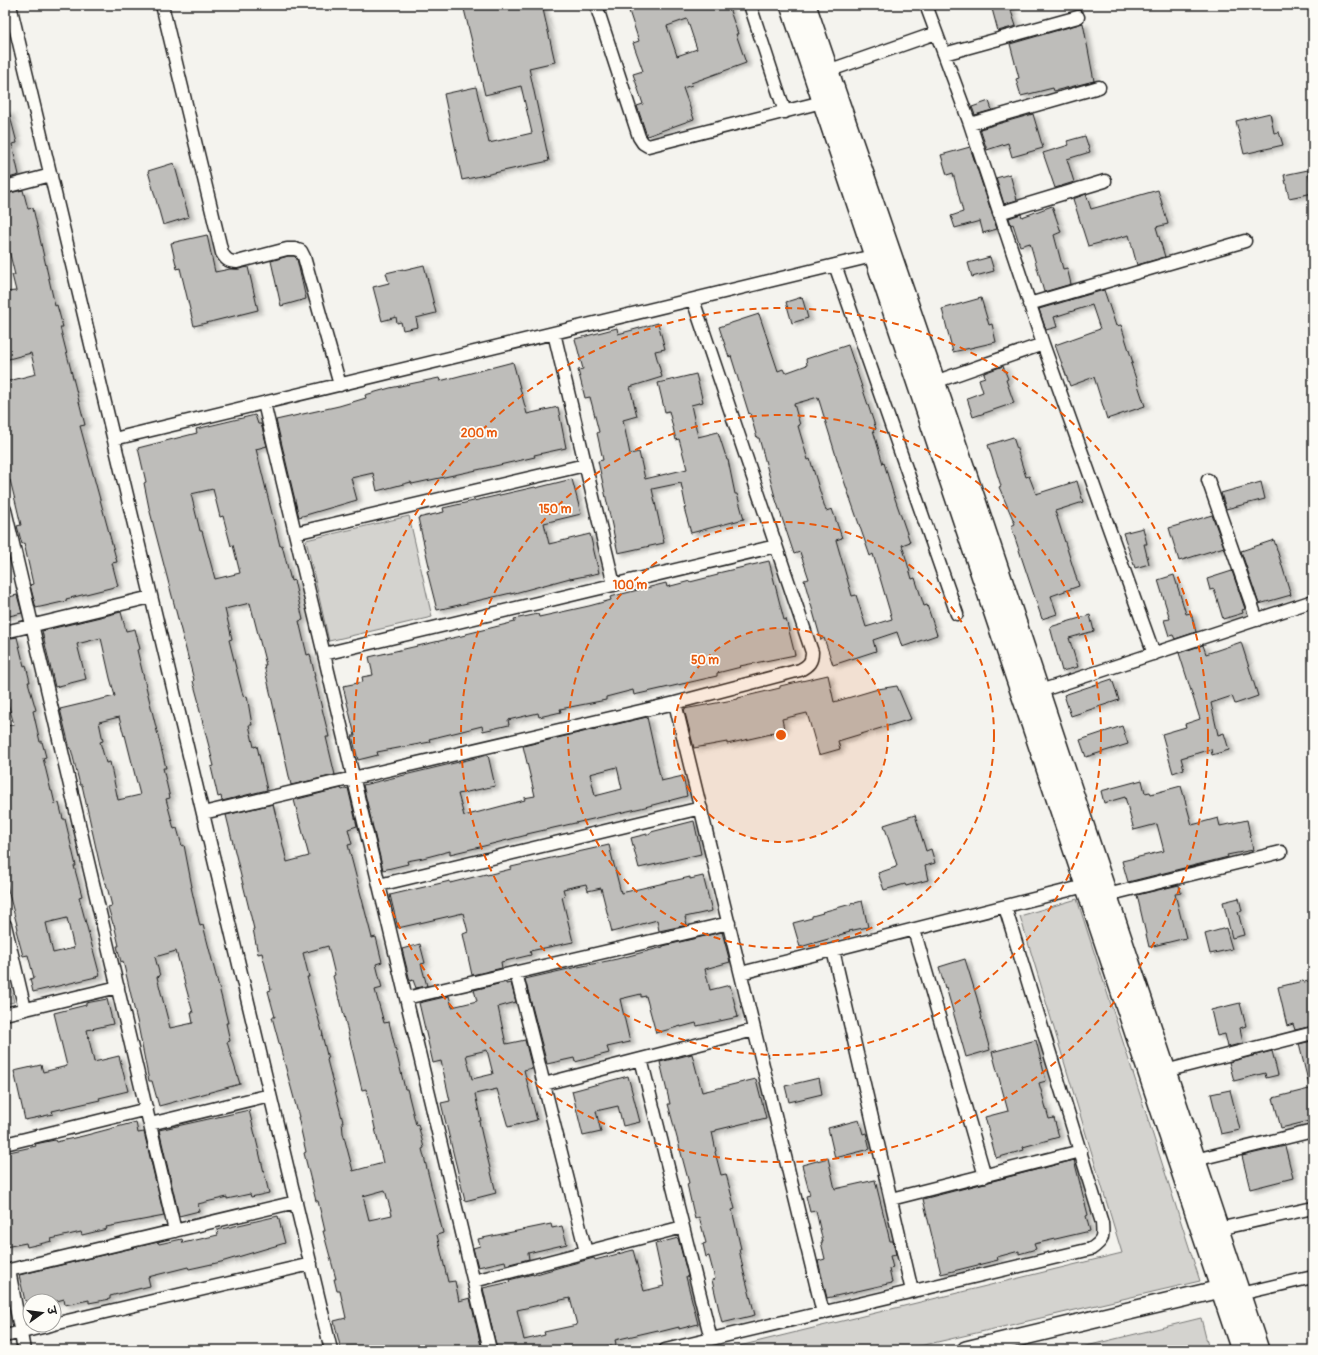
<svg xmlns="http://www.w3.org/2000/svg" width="1318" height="1355" font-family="Pangolin,'Playpen Sans Deva',sans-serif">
<defs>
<filter id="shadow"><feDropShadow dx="4.5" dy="2.5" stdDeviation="2" flood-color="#0004"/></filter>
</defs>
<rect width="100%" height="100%" fill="#f4f3ee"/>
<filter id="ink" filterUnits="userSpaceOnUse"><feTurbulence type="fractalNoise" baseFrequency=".025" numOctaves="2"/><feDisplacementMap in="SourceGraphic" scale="8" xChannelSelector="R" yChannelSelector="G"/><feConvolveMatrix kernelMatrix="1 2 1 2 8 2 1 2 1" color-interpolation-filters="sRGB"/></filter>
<g filter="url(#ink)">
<path fill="#d4d3cf" stroke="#787876" d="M409,516l23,101 -103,24 -23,-101z
M1077,899l123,382 -297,69h-180l399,-97 -102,-337z
M5,966l9,36 -9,2z
M1201,1318l8,32h-139z"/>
<path fill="#bebdba" stroke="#1c1c1c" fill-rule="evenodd" filter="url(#shadow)" d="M463,5h79l13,57 -26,6 20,93 -87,19 -18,-86 32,-7 13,56 43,-10 -11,-47 -36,9z
M627,5h101l10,29h-2l10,29 -55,20 1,2 -9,3 11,31 -47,17 -10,-30 6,-2 -10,-30 10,-3 -10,-28 6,-2zM687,19l10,30 -20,7 -10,-30z
M991,5h18l7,21 -18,5z
M1083,23l11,58 -40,10 -1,-3 -32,8 -5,-17 3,-1 -9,-34z
M989,101l3,9 -17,5 -3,-8z
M5,112h4l8,31 -5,1 7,31 -14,4z
M1270,113l4,20 5,-1 4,13 -39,9 -8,-33z
M1033,114l10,34 -31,9 -4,-14 -21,7 -7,-21z
M1085,136l5,16 -23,7 7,23 -19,6 -12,-35 26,-8 -2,-4z
M970,147l27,82 -14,4 -3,-12 -25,7 -4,-12 12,-4 -10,-39 -6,2 -6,-20z
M174,163l15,54 -26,8 -15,-54z
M1308,170l5,23 -24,5 -5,-23z
M1010,174l7,26 -13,4 -8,-26z
M23,190l5,19 5,-1 22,98 2,-1 6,22h-3l25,98 -5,1 37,136 -5,1 6,23 -52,13 1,2 -31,7 -6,-23 3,-1 -9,-41 -2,1 -5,-18 4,-1 -5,-21 -6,-24h-3l-2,-7v-91l31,-8 -5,-21 -26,7v-68l11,-1 -4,-16h3l-10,-41v-40z
M1158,190l10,34 -12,3 9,30 -28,8 -8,-30 -41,11 -15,-47 13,-5 5,15z
M1052,206l9,26 -7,3 9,34 4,-1 4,16 -27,8 -14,-49 -10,3 -7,-22 -2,1 -2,-7 12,-4 1,3z
M207,235l8,37 15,-3h9l9,-2 10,43 -64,16 -14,-58 -3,1 -6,-26z
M288,256h6l3,3 9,40 -25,7 -10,-45z
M990,257l4,14 -22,6 -4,-14z
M424,265l12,48 -20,5 2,9 -15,3 -2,-8 -4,1 -1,-6 -14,4 -9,-34 16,-4 -3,-10 17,-4v1z
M1104,290l12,36 5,-1 12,38 -2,1 14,42 -38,13 -13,-42 -24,9 -15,-41 45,-16 -8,-24 -38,12 3,10 -11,3 -7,-21z
M802,297l6,21 -16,5 -6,-21z
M981,298l8,27 3,-1 4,18 -43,10 -11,-43z
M759,314l19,57 5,-2 2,4 22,-8 -1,-6 42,-14 28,84 -3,1 10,34 1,-1 9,30 17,49 -8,3 10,34 3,-1 9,28 3,-1 10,30 -35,12 -5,-15 -24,8 3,11 -43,14 -9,-27 -3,2 -9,-32 -8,-28 5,-1 -9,-27 -6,2 -19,-57 -16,-59h-2l-7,-25 -1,1 -18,-58 -2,1 -10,-30zM818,397l22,72 30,87 3,-2 19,65 -26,8 -10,-32 -4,1 -16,-56 6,-2 -10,-29 -6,2 -16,-52 -2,1 -10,-34 2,-1 -6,-21z
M658,323l7,26 -10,2 7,26 -32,10 7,29 -14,4 7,34 9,-2 6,27 42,-10 -8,-30 -3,1 -7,-29 -4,1 -7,-29 38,-9 7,28 -12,3 7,32 20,-5 9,28h1l7,34h2l7,25 -53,14 -7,-25h2l-5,-25 -29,6 12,54 -46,10 -20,-92 5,-1 -6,-27 2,-1 -9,-35 -5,1 -7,-28 5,-1 -8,-30 42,-11 1,6z
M513,362l14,52 31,-7 8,41 -32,7 1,2 -49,11 -74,16 -1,-2 -34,9 -4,-18 -22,5 6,22 -58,17 -23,-97 63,-14 27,-8 -1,-3 25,-7 49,-10 1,3z
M1003,366l5,13 -2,1 8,23 -41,14 -6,-19 16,-6 -4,-13 6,-2 -1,-4z
M255,415l3,9h3l6,22 -11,3 24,97 2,-1 9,36 3,-1 9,40 -4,1 8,34 3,-1 5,22h-1l15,61h-3l9,38 -44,10 -27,-120h2l-16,-62 -21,5 -4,1 7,30 -3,1 13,52 2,5 3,-1 5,29h-3l5,22 3,-1 10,44 -45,11 -1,-5 -3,1 -7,-30 3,-1 -16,-62 1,-1 -6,-22 1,-1 -45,-172 -5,-25 2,-1 -8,-34 59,-15 -1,-4zM213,489l7,28 3,-1 8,30 2,-1 7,28 -25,6 -13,-48h-2l-9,-37z
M1013,437l13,40 3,-1 7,18 41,-13 6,21 -28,9 24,75 -28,10 6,18 -15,5 -31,-93 4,-2 -16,-37 2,-1 -13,-41z
M572,479l9,35 -37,9 5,21 41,-10 9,39 -29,6v-1l-59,16v-1l-74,17 -10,-39 3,-1 -12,-52 26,-6 -1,-4 92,-21 1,1z
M1261,482l4,17 -39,10 -5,-16z
M1212,515l12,32 -45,14 -10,-33z
M1143,528l4,16h-3l5,20 -14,4 -12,-35z
M1274,540l17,55 -32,9 -18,-53z
M769,561l15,59 2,-1 9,36 -55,11 1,1 -24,6v3l-83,19 -1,-5 -27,7v3l-46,9 1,3 -22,5 -1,-4 -30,7 1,5 -26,6 -1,-5 -24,6 -29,7 1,3 -53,10 1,3 -20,5 -6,-24h3l-12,-50 20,-4 -1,-5 11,-2 -4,-18 97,-22v-1l49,-12 -1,-3 24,-5 1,3 50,-11 22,-6 -1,-3 56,-14 1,4 23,-6v1l28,-7v-2z
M1232,571l13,38 -3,1 1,3 -20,6 -9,-30 -4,1 -3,-11z
M1174,575l12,39 5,-1 5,19 -21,7 -2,-4 -4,1 -5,-16 6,-1 -12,-39z
M17,595l5,18 -17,4v-19z
M121,612l5,19 9,-2 5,20 -3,1 29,118h-3l7,30 -4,1 8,30 3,-1 5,18 2,-1 8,42h-1l9,39 3,-1 20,78 5,20h-2l4,18 -3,1 13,42 -81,22 -7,-25h-3l-11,-56 -15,-64 -2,1 -4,-16h2l-5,-22h-1l-5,-17 4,-1 -6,-23h-1l-5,-17 -18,-81h-2l-9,-36h-1l-10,-40 55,-13 -5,-18 -9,-40 -24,6 9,35 -31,8 -13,-56zM119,717l5,19 1,-1 15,60 -22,5 -8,-38 -4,1 -6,-21 3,-1 -4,-19zM176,951l17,62h-2l2,10 -23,5 -13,-51 3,-1 -5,-19z
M1090,615l4,16 -25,7 9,29 -16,4 -12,-44z
M17,637l7,29 2,-1 4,17h-2l8,28 -3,1 7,31h2l4,15 -3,1 8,33h1l3,13 4,-1 4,16h2l11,47h-2l8,30 -3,1 21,79 -67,16 -3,-13 4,-1 -6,-23 -5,1 -7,-26 2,-1 -13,-51v-152l9,-1 -9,-33v-53zM67,918l7,30 -21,5 -7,-30z
M1241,642l17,54 -23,8 -3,-8 -21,7 7,32 6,-2 5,17 -17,5 -1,-6 -30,9 3,11 -11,4 -11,-39 24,-7 -1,-3 15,-5 -21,-66 24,-8 3,9z
M828,675l6,27 44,-13 19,-3 14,33 -73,22 2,8 -21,6 -12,-42 -25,6 2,10 -14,4 1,1 -44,10v-2l-33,6 -10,-39 54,-10v-1l42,-10v-2z
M1112,679l7,21 -48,16 -7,-21z
M647,717l14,64 22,-5 4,20 -46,12 -114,26v1l-43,11 -34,8v-3l-27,7 -16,3 1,3 -25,6 -20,-85 125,-30 7,31 -37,8 6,22 61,-16 -1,-2 11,-2 -12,-50zM617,767l5,22 -27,7 -5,-22z
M1122,726l6,18 -42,13 -6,-17z
M1142,780l3,13 5,-1 1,2 30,-8 11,39 26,-7 2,8 27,-6 6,30 -26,5 1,2 -100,25 -6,-21 42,-10 -7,-27 -23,6 -9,-33 -21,6 -3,-12z
M341,788l1,2 6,-2 9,38 -9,3 4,15 -4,1 24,93 4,-1 6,25 -6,2 6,24 -7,2 9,33 5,-1 16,67h2l9,36 2,-1 6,24 -2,1 21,84 -6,2 11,47 7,-1 4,20 11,-3 11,48 -15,4h-42l-1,-5 -20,5h-62l-7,-29 12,-3 -6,-27h-3l-3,-12h2l-13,-48h2l-7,-30h-2l-12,-48 2,-1 -8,-35h1l-27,-100h3l-7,-26 3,-1 -9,-37 -4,1 -5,-25h1l-28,-114 47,-11 14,58 22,-6 -15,-56zM328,946l7,29 -2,1 6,23h1l22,91 4,-1 17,74 -30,8 -10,-38 -1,-11h1l-16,-62 1,-1 -6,-24h1l-16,-58h2l-6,-24zM385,1190l7,25 -23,5 -6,-24z
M915,815l11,36 5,-2 4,14 -10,3 3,14 -22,6 -1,-2 -21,6 -6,-17 18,-6v-2h1l-13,-40z
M694,821l7,33 -62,14 -8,-30 20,-5v-1z
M609,845l12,48 69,-16v2l13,-3 9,35 -27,6 2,8 -28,6 -2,-11 -45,12 -11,-44 -13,3 -2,-7 -23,5 2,7 -3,1 11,45 -43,9 1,4 -30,7 1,6 -30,7 -9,-41 5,-2 -5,-19 -65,15 -8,-33 60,-14v2l36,-9 1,1 24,-6v-2z
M1179,885l2,8 -6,1 11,44 -37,9 -12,-52z
M1239,898l3,13 -4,1 6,23 -12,3 -9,-36z
M862,901l6,26 -19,4 1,1 -11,3v1l-39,11 -7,-24 19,-5v-2l11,-3 -1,-1z
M1226,928l6,21 -22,5 -5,-20z
M722,932l8,30 -25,7 5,21 20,-5 8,32 -41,9 -1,-3 -15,4v-1l-25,7 -10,-37 -5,1v-3l-21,5 10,43 -23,5 2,6 -34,9 -1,-4 -27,6 -22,-85 48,-11 44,-9 46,-12v-1z
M420,944l5,19 -4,1 6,22 -11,2 -3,-8 -3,1 -8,-32z
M965,959l12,39 5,20h-1l9,32 -24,7 -20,-70 -1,1 -6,-21z
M1313,980v46l-18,4 -2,-6 -6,2 -9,-39 25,-6 1,1z
M506,982v2l5,-1 5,19 -18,5 8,37 19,-4 7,28 -8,2 13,50 -29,7 -11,-38 -22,5 6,27h-2l3,14 14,58 -31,8 -24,-98 9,-2 -9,-40 -8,2 -14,-60 30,-7 3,11 25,-6 -3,-11zM487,1050l6,24 -21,5 -6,-24z
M107,999l6,25 -26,6 7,32 25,-6 9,35 -29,7 1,2 -48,11 1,3 -28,6 -11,-49 27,-6 2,7 24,-6 -13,-53 32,-8v-2z
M1240,1003l6,23 -6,2 3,15 -15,4 -3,-13 -8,2 -6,-26z
M1036,1040l10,41 -7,2 10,36 5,-1 5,19 -36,10 1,3 -28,8 -11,-41 23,-6 -16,-59z
M1311,1041l2,9v35h-4l-10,-41z
M1272,1051l6,24 -12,3 -1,-5 -31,8 -5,-19z
M692,1054l10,38 54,-13 10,39 -50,12v1l-4,1 4,19 -1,1 6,23 5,-1 9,35 -3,1 9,39h-2l4,20 12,46 -33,8 -10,-43 3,-1 -6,-23 -3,1 -3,-13 3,-1 -7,-26 -4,2 -8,-35 2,-1 -21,-79h2l-10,-42z
M628,1076l12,46 -17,4 -5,-20 -22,5 5,21 -18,4 -11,-45z
M819,1078l3,16 -33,8 -4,-16z
M1313,1088v32l-32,8 -8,-30z
M1230,1090l10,40 -19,4 -10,-40z
M249,1110l20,83 -18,4 -1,-3 -23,5v-2l-29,7 1,7 -20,5 -20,-86z
M859,1120l4,14 3,-1 4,16 -35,9 -7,-30z
M136,1122l2,11 6,-1 20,84 -58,11 1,2 -25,6 -1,-3 -30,7 1,2 -25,6 -1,-4 -21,4v-94l31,-7 -1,-2 20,-4 1,2 27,-6z
M1285,1146l8,32 -43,11 -8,-33z
M828,1158l7,31 40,-9 15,61h3l3,14 -6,1 3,12 -4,1 3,14 -65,15 -9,-37 7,-2 -4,-17h2l-7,-31 -6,1 -4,-16 4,-1 -8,-30z
M1074,1160l14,55 -2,1 4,15 -56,13 2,5 -17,5v-3l-22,6 1,3 -57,14 -18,-75z
M278,1216l7,27 -64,19 -32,7 -1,-2 -40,10 2,9 -40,10v3l-21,4v-3l-24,5 -1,-6 -7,2h-32l-6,-26 139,-33 1,2 23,-5 1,4 35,-8 -1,-5z
M551,1224l1,4 10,-2 5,18 -39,9 1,6 -23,6 -1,-4 -27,6 -5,-19 7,-2 -2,-7z
M678,1238l10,38 -2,1 12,47 -19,5v-2l-20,5 -1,-2 -43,10 1,4 -25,6h-94l-14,-62 27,-6 -1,-2 24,-6v1l31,-9 30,-8 1,2 38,-10 11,41 20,-5 -9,-42zM570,1298l7,27 -33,7 1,3 -21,5 -7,-30z"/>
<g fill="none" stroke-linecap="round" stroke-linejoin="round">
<g stroke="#1c1c1c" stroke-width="15">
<path id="street" d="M10,5l321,1345
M162,5l60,248c4,7 7,9 15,9l50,-13h8l6,2 3,6 36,128
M596,5l43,132 4,6 5,3 174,-44
M750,5l35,107
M926,5l44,119 73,220 -114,40
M944,54l134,-37
M822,73l114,-40
M970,124l129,-37
M5,187l46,-12
M999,213l106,-32
M835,265l122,349
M1029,304l216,-63
M554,333l60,252
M1043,344l111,310
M264,403l226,947
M114,439l767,-185
M1208,480l49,140
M5,510l170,721
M295,533l290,-68
M5,632l146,-35
M324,654l452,-108
M1034,693l279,-92
M675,703l148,610
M203,813l472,-110 125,-33c9,-5 12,-8 12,-18l-119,-352
M379,885l322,-77
M1107,895l174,-43
M5,925l20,84
M914,930l71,246
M833,950l79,341
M516,973l70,279
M741,973l344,-87
M406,998l323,-75
M5,1014l113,-27
M641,1059l70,280
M1165,1071l148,-38
M544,1084l210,-54
M150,1124l120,-29
M5,1144l142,-35
M1195,1160l118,-29
M891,1199l190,-48
M1218,1229l95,-21
M9,1270l15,80
M5,1271l291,-69
M474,1281l209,-54
M1240,1294l73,-17
M54,1324l257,-60
M5,1336l46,-11
M665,1350l426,-101c13,-9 12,-11 11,-26l-97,-316"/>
</g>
<g stroke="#1c1c1c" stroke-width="20">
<path id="secondary" d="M966,1350l267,-64"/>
</g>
<g stroke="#1c1c1c" stroke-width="22">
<path id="primary" d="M790,5l451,1345
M806,5l169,493 284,852"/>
</g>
<use href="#street" stroke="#fdfcf7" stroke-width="12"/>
<use href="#secondary" stroke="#fdfcf7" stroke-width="17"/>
<use href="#primary" stroke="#fdfcf7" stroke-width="19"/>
</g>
</g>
<circle cx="781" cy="735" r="107" fill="#e8590c" fill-opacity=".12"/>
<g fill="none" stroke="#e8590c" stroke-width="2" stroke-dasharray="7 5">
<circle cx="781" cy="735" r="107"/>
<circle cx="781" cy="735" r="213"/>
<circle cx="781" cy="735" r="320"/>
<circle cx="781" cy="735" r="427"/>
</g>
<circle cx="781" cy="735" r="6" fill="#e8590c" stroke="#fdfcf7" stroke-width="2"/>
<g font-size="12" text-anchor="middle" font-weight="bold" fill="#e8590c" stroke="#fdfcf7" stroke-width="3.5" stroke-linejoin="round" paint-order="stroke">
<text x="479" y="437">200 m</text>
<text x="555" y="513">150 m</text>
<text x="630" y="589">100 m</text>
<text x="705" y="664">50 m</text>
</g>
<rect width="1318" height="1355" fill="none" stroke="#fdfcf7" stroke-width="20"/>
<rect x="10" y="10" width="1298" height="1335" fill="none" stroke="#1c1c1c" stroke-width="1.5" filter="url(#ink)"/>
<g transform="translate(42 1313) rotate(76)"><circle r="19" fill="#fdfcf7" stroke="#a3a29f"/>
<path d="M0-3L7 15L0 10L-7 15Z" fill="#1c1c1c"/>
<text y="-6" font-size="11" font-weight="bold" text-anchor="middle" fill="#1c1c1c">उ</text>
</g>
</svg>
